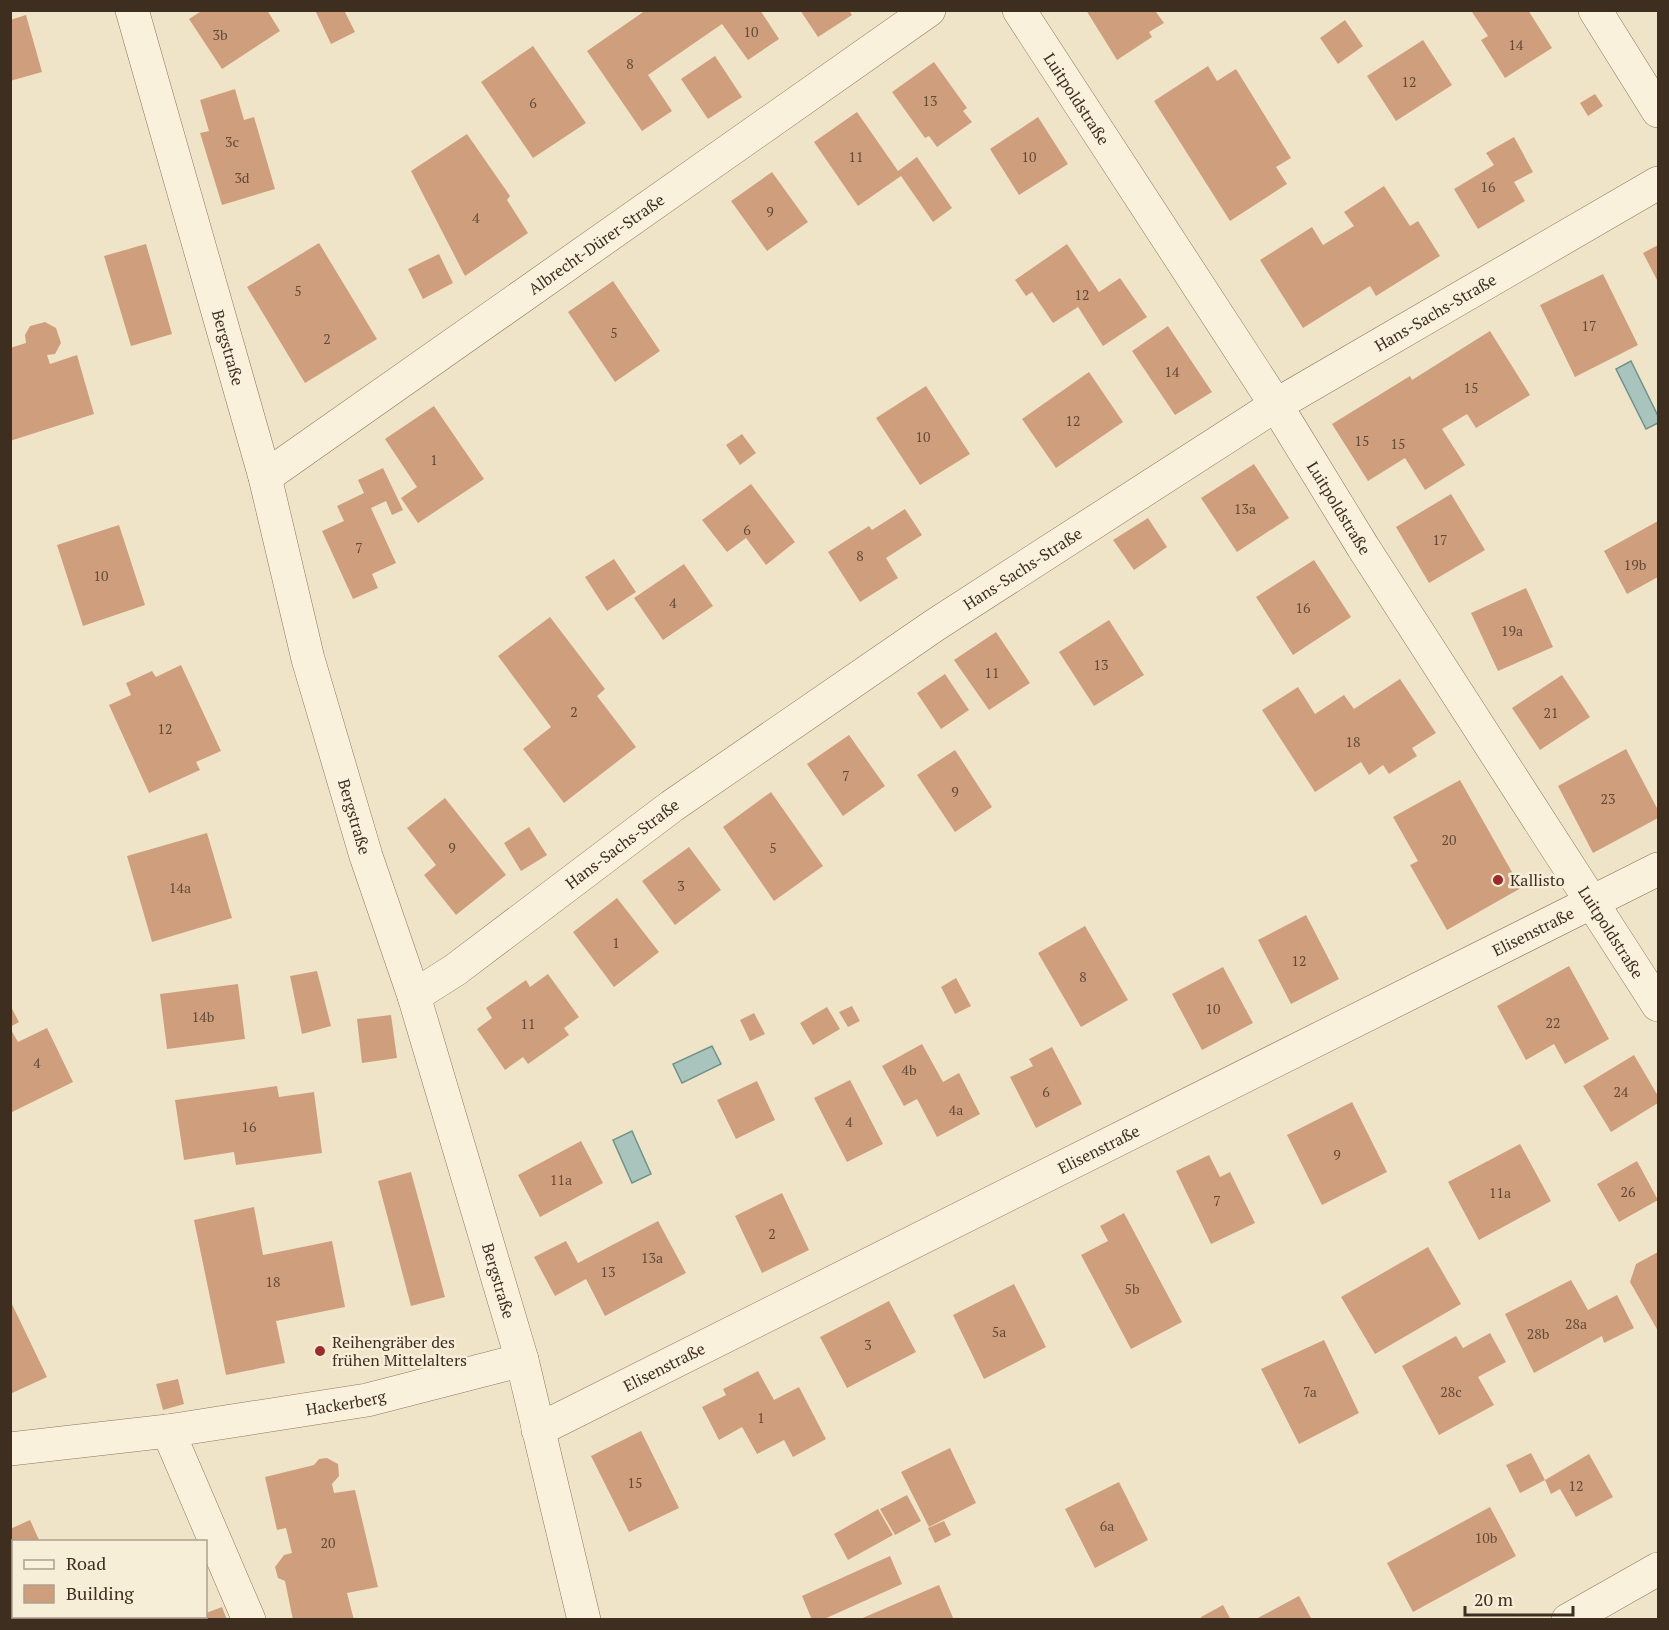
<svg xmlns="http://www.w3.org/2000/svg" width="1669" height="1630" font-family="'PT Serif',serif">
<rect width="100%" height="100%" fill="#f0e4c8"/>
<path fill="#a9c4bc" stroke="#6f938a" stroke-width="1.5" d="M1631,361l27,55v7l-12,6 -30,-60z
M712,1046l9,18 -39,19 -9,-19z
M632,1131l19,43 -19,9 -19,-43z"/>
<path fill="#cf9f7d" d="M203,10h64l13,21 -58,38 -33,-50z
M315,10h29l11,22 -24,12z
M646,10h114l19,29 -31,21 -26,-36 -74,51 24,36 -30,20 -55,-80z
M800,10h49l3,5 -34,22z
M1086,10h73l-3,2 8,11 -15,9 3,5 -35,23z
M1475,10h53l24,38 -47,30 -24,-38 7,-4 -16,-24z
M26,15l16,57 -32,9v-61z
M1345,20l18,26 -25,18 -18,-26z
M1423,40l29,45 -56,36 -29,-45z
M533,46l53,77 -53,35 -52,-76z
M715,56l27,41 -34,22 -27,-40z
M934,62l33,46 -4,3 9,11 -35,25 -8,-11 -4,2 -33,-46z
M1208,66l9,15 19,-12 55,89 -15,9 11,17 -57,37 -76,-120z
M235,89l9,31 10,-3 21,72 -53,16 -22,-72 9,-2 -9,-31z
M1595,94l8,12 -15,10 -8,-13z
M857,112l41,59 19,-14 35,51 -19,14 -32,-46 -43,30 -44,-64z
M1038,117l30,47 -49,31 -29,-46z
M467,134l43,62 -3,4 21,33 -63,43 -54,-105z
M1514,137l19,35 -19,10 11,19 -47,28 -24,-40 40,-24 -8,-12z
M772,172l36,50 -41,29 -36,-50z
M1384,186l26,40 8,-5 22,35 -64,40 -6,-10 -67,42 -43,-68 52,-33 11,18 31,-19 -10,-14z
M319,243l58,96 -72,44 -58,-96z
M146,244l26,90 -41,12 -27,-90z
M1067,244l32,48 21,-14 27,39 -44,29 -25,-39 -25,16 -21,-31 -6,4 -11,-16z
M1658,245v37l-15,-29z
M439,254l14,29 -30,16 -15,-30z
M1603,274l35,71 -63,32 -35,-72z
M613,281l47,70 -45,31 -47,-70z
M45,322l11,6 5,15 -6,11 -8,1 3,9 27,-9 17,59 -84,27v-93l16,-5 -1,-8 5,-9z
M1168,326l44,66 -37,23 -43,-64z
M1490,331l40,64 -54,33 -9,-14 -25,15 23,36 -40,25 -20,-32 -37,23 -36,-57 78,-48 2,4z
M1089,372l34,50 -67,46 -34,-49z
M926,386l44,68 -50,31 -44,-67z
M434,406l50,73 -66,44 -17,-25 16,-11 -32,-48z
M742,434l14,19 -16,12 -14,-20z
M1254,464l35,54 -52,34 -36,-54z
M383,468l20,42 -11,5 -6,-14 -15,7 25,55 -24,11 6,14 -25,11 -31,-68 22,-10 -7,-15 27,-13 -6,-13z
M751,484l44,58 -29,23 -20,-27 -19,14 -25,-32z
M1451,494l34,56 -56,33 -33,-56z
M905,509l17,26 -36,23 12,20 -38,24 -32,-50 41,-26 3,4z
M1148,518l19,29 -33,23 -21,-30z
M1658,521v56l-31,17 -23,-43z
M119,525l26,80 -62,21 -26,-81z
M614,559l22,33 -29,19 -22,-34z
M1314,560l37,57 -58,38 -37,-58z
M684,564l29,42 -50,34 -29,-42z
M1526,588l27,59 -55,24 -27,-58z
M550,617l55,72 -8,7 39,51 -72,56 -41,-54 28,-22 -53,-71z
M1109,620l35,55 -50,31 -35,-54z
M996,632l34,51 -41,27 -35,-50z
M181,665l40,86 -25,11 4,8 -51,23 -40,-88 22,-10 -5,-12 26,-12 4,6z
M945,674l24,36 -28,19 -24,-36z
M1562,675l28,42 -50,33 -28,-42z
M1400,679l36,54 -24,15 5,8 -28,18 -6,-9 -14,10 -8,-13 -46,30 -53,-82 36,-23 17,27 29,-19 10,14z
M849,735l36,51 -42,30 -36,-52z
M1626,749l32,61v8l-65,35 -35,-67z
M955,750l37,57 -37,25 -38,-57z
M1460,780l61,108 -74,42 -37,-65 8,-4 -25,-44z
M771,792l52,74 -49,35 -51,-74z
M445,798l61,77 -50,40 -32,-40 12,-10 -29,-37z
M529,827l18,28 -26,16 -17,-28z
M207,833l25,85 -80,24 -25,-86z
M689,847l32,43 -46,35 -33,-44z
M617,898l42,54 -45,35 -41,-55z
M1306,915l33,64 -48,25 -33,-64z
M1085,926l43,74 -47,27 -43,-74z
M1569,966l40,73 -44,25 -11,-20 -28,16 -29,-54z
M1223,967l30,56 -51,27 -30,-56z
M317,971l14,55 -29,8 -12,-58z
M548,974l31,43 -15,11 5,7 -41,29 -5,-7 -18,13 -28,-41 15,-11 -6,-10 40,-28 4,7z
M956,978l15,28 -16,8 -14,-27z
M238,984l7,55 -78,10 -7,-55z
M10,1005l9,17 -9,5z
M852,1006l8,15 -12,6 -9,-15z
M827,1007l13,22 -27,16 -13,-22z
M754,1013l11,21 -15,7 -10,-21z
M391,1015l6,43 -35,5 -5,-44z
M10,1028l8,14 29,-14 26,54 -63,31z
M922,1044l21,38 16,-9 21,41 -43,23 -20,-38 -13,7 -22,-40z
M1052,1047l30,57 -46,24 -26,-51 23,-11 -4,-7z
M1634,1055l24,41v7l-47,29 -28,-46z
M850,1080l33,64 -36,18 -33,-64z
M757,1081l18,39 -39,19 -19,-39z
M277,1086l2,11 35,-5 8,61 -86,12 -2,-13 -50,8 -9,-60z
M1352,1102l35,70 -65,33 -35,-70z
M581,1141l22,42 -63,34 -22,-42z
M1520,1144l31,57 -72,39 -31,-58z
M1209,1155l11,22 10,-5 25,51 -44,21 -35,-73z
M1637,1161l21,39 -39,22 -22,-38z
M411,1172l34,125 -34,9 -33,-125z
M782,1193l27,57 -47,23 -27,-57z
M254,1207l9,48 69,-14 13,66 -69,14 9,42 -59,12 -32,-155z
M1124,1213l58,109 -51,27 -50,-94 27,-14 -8,-15z
M658,1221l28,52 -81,43 -19,-37 -31,17 -21,-39 32,-16 12,22z
M1428,1247l33,57 -86,50 -34,-57z
M1658,1252v79l-28,-49 6,-18z
M1571,1280l17,30 29,-15 17,33 -30,15 -2,-7 -68,37 -29,-59z
M1014,1284l32,63 -62,32 -31,-64z
M10,1300l37,77 -37,17z
M889,1301l27,51 -69,36 -27,-51z
M1490,1333l16,29 -28,15 16,28 -55,30 -37,-69 54,-30 7,12z
M1324,1340l35,73 -60,31 -38,-75z
M758,1371l16,29 25,-13 27,52 -33,18 -9,-17 -27,14 -15,-27 -23,13 -17,-33 24,-12 -3,-6z
M178,1379l6,25 -21,6 -7,-26z
M641,1431l38,77 -50,24 -38,-76z
M950,1448l26,55 -47,24 -28,-55z
M1531,1453l14,27 -25,13 -14,-28z
M1589,1454l24,43 -37,20 -16,-28 -9,5 -6,-14z
M327,1458l11,6 1,12 -7,8 2,9 21,-3 23,97 -31,6 7,27h-61l-8,-39 -7,-3 -3,-11 9,-12 8,-2 -6,-25 -9,2 -12,-53 49,-12 5,-6z
M1119,1482l29,58 -53,28 -30,-59z
M907,1495l14,26 -26,14 -15,-26z
M1490,1507l26,49 -103,56 -26,-49z
M878,1509l15,26 -45,25 -14,-26z
M30,1520l10,22h-26v74h58l2,4h-64v-91z
M944,1521l7,14 -16,8 -7,-15z
M890,1556l12,28 -80,36h-10l-10,-24z
M939,1585l15,35h-96z
M1299,1596l13,24h-58z
M1223,1605l8,15h-29l-1,-3z
M222,1607l5,13h-36l7,-4h8v-3z"/>
<g fill="none" stroke-linecap="round" stroke-linejoin="round">
<g stroke="#8d765c" stroke-width="34">
<g id="street">
<path id="s1" d="M132,10l133,467 43,182 58,197 48,140 108,364 62,260"/>
<path id="s2" d="M1019,10l257,395 87,142 295,458"/>
<path d="M1595,10l63,101"/>
<path id="s3" d="M265,477l664,-467"/>
<path id="s4" d="M414,996l41,-26 217,-164 263,-181 341,-220 382,-222"/>
<path id="s5" d="M538,1430l1120,-561"/>
<path d="M168,1431l81,189"/>
<path id="s6" d="M10,1449l158,-18 199,-31 155,-40"/>
<path d="M1568,1620l90,-51"/>
</g>
</g>
<use href="#street" stroke="#faf1dc" stroke-width="33"/>
</g>
<g fill="#9e2a2b" stroke="#f7eed8" stroke-width="2">
<circle cx="1498" cy="880" r="6"/>
<circle cx="320" cy="1351" r="6"/>
</g>
<g text-anchor="middle" dominant-baseline="central" stroke-width="5" stroke-linejoin="round" paint-order="stroke">
<g font-size="14" fill="#624a37">
<text x="751" y="31">10</text>
<text x="220" y="34">3b</text>
<text x="1516" y="44">14</text>
<text x="630" y="63">8</text>
<text x="1409" y="81">12</text>
<text x="930" y="100">13</text>
<text x="533" y="102">6</text>
<text x="232" y="141">3c</text>
<text x="856" y="156">11</text>
<text x="1029" y="156">10</text>
<text x="242" y="177">3d</text>
<text x="1488" y="186">16</text>
<text x="770" y="211">9</text>
<text x="476" y="217">4</text>
<text x="298" y="290">5</text>
<text x="1082" y="294">12</text>
<text x="1589" y="325">17</text>
<text x="614" y="332">5</text>
<text x="327" y="338">2</text>
<text x="1172" y="371">14</text>
<text x="1471" y="387">15</text>
<text x="1073" y="420">12</text>
<text x="923" y="436">10</text>
<text x="1362" y="440">15</text>
<text x="1398" y="443">15</text>
<text x="434" y="459">1</text>
<text x="1245" y="508">13a</text>
<text x="747" y="529">6</text>
<text x="1440" y="539">17</text>
<text x="359" y="547">7</text>
<text x="860" y="555">8</text>
<text x="1635" y="564">19b</text>
<text x="101" y="575">10</text>
<text x="673" y="602">4</text>
<text x="1303" y="607">16</text>
<text x="1512" y="630">19a</text>
<text x="1101" y="664">13</text>
<text x="992" y="672">11</text>
<text x="574" y="711">2</text>
<text x="1551" y="712">21</text>
<text x="165" y="728">12</text>
<text x="1353" y="741">18</text>
<text x="846" y="775">7</text>
<text x="955" y="791">9</text>
<text x="1608" y="798">23</text>
<text x="1449" y="839">20</text>
<text x="452" y="847">9</text>
<text x="773" y="847">5</text>
<text x="681" y="885">3</text>
<text x="180" y="887">14a</text>
<text x="616" y="942">1</text>
<text x="1299" y="960">12</text>
<text x="1083" y="976">8</text>
<text x="1213" y="1008">10</text>
<text x="203" y="1016">14b</text>
<text x="1553" y="1022">22</text>
<text x="528" y="1023">11</text>
<text x="37" y="1062">4</text>
<text x="909" y="1069">4b</text>
<text x="1046" y="1091">6</text>
<text x="1621" y="1091">24</text>
<text x="956" y="1109">4a</text>
<text x="849" y="1121">4</text>
<text x="249" y="1126">16</text>
<text x="1337" y="1154">9</text>
<text x="561" y="1179">11a</text>
<text x="1628" y="1191">26</text>
<text x="1500" y="1192">11a</text>
<text x="1217" y="1200">7</text>
<text x="772" y="1233">2</text>
<text x="652" y="1257">13a</text>
<text x="608" y="1271">13</text>
<text x="273" y="1281">18</text>
<text x="1132" y="1288">5b</text>
<text x="1576" y="1323">28a</text>
<text x="999" y="1331">5a</text>
<text x="1538" y="1333">28b</text>
<text x="868" y="1344">3</text>
<text x="1310" y="1391">7a</text>
<text x="1451" y="1391">28c</text>
<text x="761" y="1417">1</text>
<text x="635" y="1482">15</text>
<text x="1576" y="1485">12</text>
<text x="1107" y="1525">6a</text>
<text x="1486" y="1537">10b</text>
<text x="328" y="1542">20</text>
</g>
<g font-size="16" fill="#3d2e20" stroke="#f7eed8">
<text stroke="none"><textPath href="#s2" startOffset="106">Luitpoldstraße</textPath></text>
<text stroke="none"><textPath href="#s3" startOffset="405">Albrecht-Dürer-Straße</textPath></text>
<text stroke="none"><textPath href="#s4" startOffset="1230">Hans-Sachs-Straße</textPath></text>
<text stroke="none"><textPath href="#s1" startOffset="351">Bergstraße</textPath></text>
<text stroke="none"><textPath href="#s2" startOffset="592">Luitpoldstraße</textPath></text>
<text stroke="none"><textPath href="#s4" startOffset="744">Hans-Sachs-Straße</textPath></text>
<text stroke="none"><textPath href="#s1" startOffset="837">Bergstraße</textPath></text>
<text stroke="none"><textPath href="#s4" startOffset="258">Hans-Sachs-Straße</textPath></text>
<text stroke="none"><textPath href="#s5" startOffset="1113">Elisenstraße</textPath></text>
<text stroke="none"><textPath href="#s2" startOffset="1096">Luitpoldstraße</textPath></text>
<text stroke="none"><textPath href="#s5" startOffset="627">Elisenstraße</textPath></text>
<text stroke="none"><textPath href="#s1" startOffset="1323">Bergstraße</textPath></text>
<text stroke="none"><textPath href="#s5" startOffset="141">Elisenstraße</textPath></text>
<text stroke="none"><textPath href="#s6" startOffset="339">Hackerberg</textPath></text>
</g>
<g font-size="16" fill="#3d2e20" stroke="#f7eed8" text-anchor="start">
<text x="1510" y="880">Kallisto</text>
<text x="332" y="1342">Reihengräber des<tspan x="332" dy="18">frühen Mittelalters</tspan></text>
</g>
</g>
<rect width="1669" height="1630" fill="none" stroke="#3d2e20" stroke-width="24"/>
<rect x="12" y="1540" width="195" height="78" fill="#f7eed8" stroke="#ada18e" stroke-width="1.5"/>
<rect x="24" y="1560" width="30" height="9" fill="#faf1dc" stroke="#ada18e" stroke-width="1.5"/>
<text x="66" y="1570" font-size="18" fill="#3d2e20">Road</text>
<rect x="24" y="1585" width="30" height="18" fill="#cf9f7d" stroke="#ada18e" stroke-width="1.5"/>
<text x="66" y="1600" font-size="18" fill="#3d2e20">Building</text>
<path d="M1465 1606v9h108v-9" fill="none" stroke="#3d2e20" stroke-width="3"/>
<text x="1474" y="1606" font-size="18" fill="#3d2e20" stroke="#f7eed8" stroke-width="4.5" paint-order="stroke">20 m</text>
</svg>
